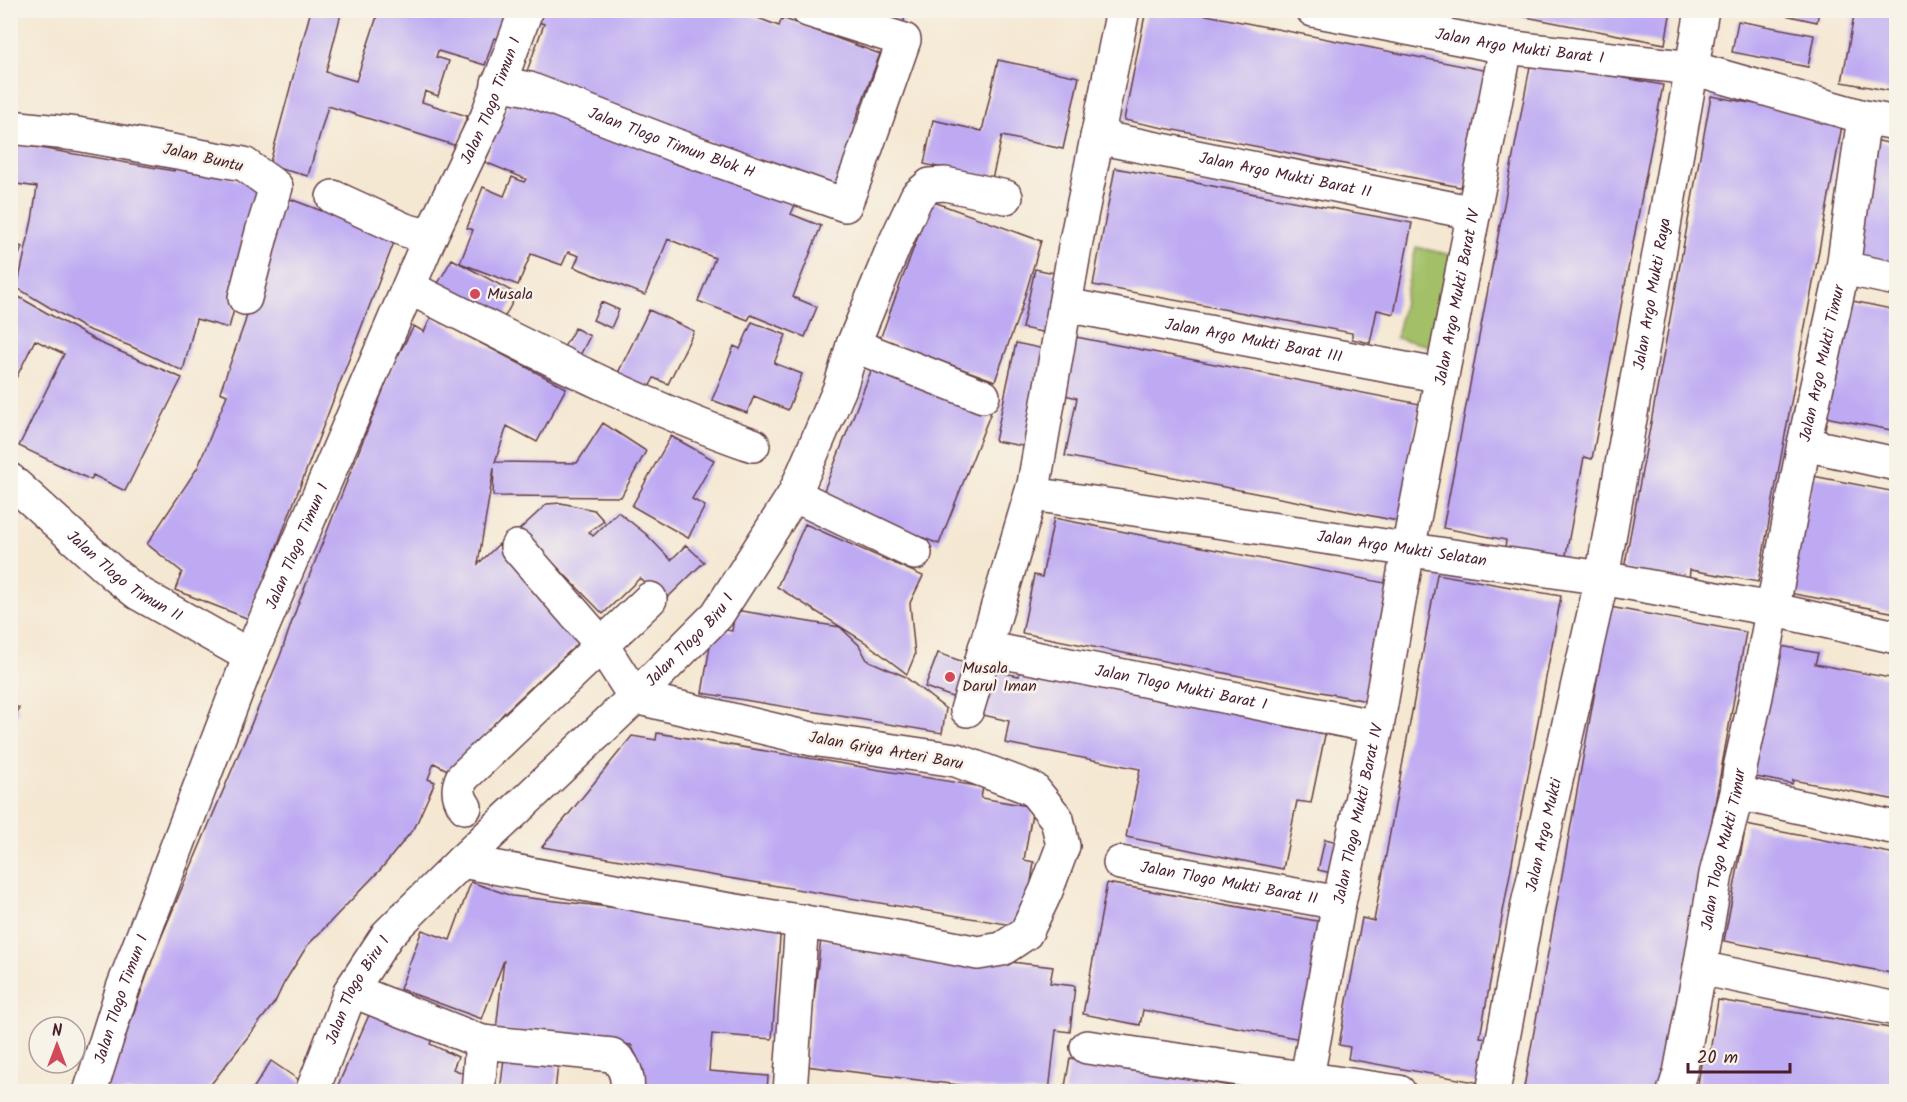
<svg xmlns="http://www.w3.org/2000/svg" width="1907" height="1102" font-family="Kalam,sans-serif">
<rect width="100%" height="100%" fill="#f7f3e8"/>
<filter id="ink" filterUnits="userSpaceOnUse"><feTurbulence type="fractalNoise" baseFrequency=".0167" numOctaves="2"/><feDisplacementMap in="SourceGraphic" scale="12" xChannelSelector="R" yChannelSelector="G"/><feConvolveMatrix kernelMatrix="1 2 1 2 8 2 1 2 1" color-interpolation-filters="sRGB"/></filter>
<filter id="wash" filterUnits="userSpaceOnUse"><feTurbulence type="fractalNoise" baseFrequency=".008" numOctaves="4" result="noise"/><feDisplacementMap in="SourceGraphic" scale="24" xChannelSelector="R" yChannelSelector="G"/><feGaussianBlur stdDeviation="1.35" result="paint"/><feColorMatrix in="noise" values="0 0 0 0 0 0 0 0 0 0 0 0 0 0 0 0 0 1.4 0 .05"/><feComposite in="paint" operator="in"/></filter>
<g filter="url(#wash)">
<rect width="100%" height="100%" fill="#f5e8d3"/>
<path fill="#a3c067" stroke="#767049" stroke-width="1.5" d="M1416,247l36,8 -21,91 -35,-8z"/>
<g id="blocks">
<path fill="#beaaf3" d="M311,10h31l-16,62 30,9 23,-71h131l-10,29 -6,-1 -9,27 -47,-14 -2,6 13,4 -11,35 -13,-5 -3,11 45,14 -10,30 -129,-40 -20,70 -39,-10z
M540,10h197l42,16 3,-8 98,36 -26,70 8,3 -24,62 -312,-115 18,-50 -8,-3z
M839,10h68l-6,20z
M1146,10h35l307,61 -23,117 -341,-68z
M1490,10h181l-6,34z
M1762,10h57l-2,12z
M1855,10h41v82l-54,-10z
M1738,21l76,14 -6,32 -76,-15z
M998,60l81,17 -16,72 -61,-13 -10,43 -68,-15 9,-44 49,11z
M1531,61l132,24 -71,374 -8,-2 -19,103 -60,-11 1,-9 -63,-12z
M512,94l283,111 -4,9 30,12 -28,71 24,10 -12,30 -54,-22 -3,5 -50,-19 17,-43 -47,-19 -23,56 -71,-28 5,-11 -11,-4 -6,13 -31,-11 -13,31 -58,-22 13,-33 -6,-2 16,-41 21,9 8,-19 12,5 2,-3 -41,-17z
M1711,96l132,24 -85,462 -68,-12 -1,11 -65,-12z
M1875,140l21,5v121l-45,-9z
M10,143l164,28 2,-8 91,25 -38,140 -33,-9 -13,52 -53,-25 -46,-18 -67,-40 15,-68 5,-33 -27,-4z
M1115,168l297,55 -18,91 -17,-4 -7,33 -18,-4v-6l-259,-48z
M285,197l37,14 3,-7 73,28 -149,387 -74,-29 7,-18 -35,-28 51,-77 29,-72 -7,-3 25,-70 15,-59z
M931,201l110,40 -20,68 -26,72 -115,-42z
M10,242l12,5 -11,29h-1z
M452,259l65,35 -19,35 -66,-35z
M1035,269l29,6 -12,59 -30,-6z
M10,292l90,51 82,35 -57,113 -32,-16 -2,5 -72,-34 45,-92 -29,-14 -25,50z
M1848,300l48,10v121l-71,-14z
M601,302l18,8 -8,18 -18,-8z
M649,310l45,21 -26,53 -14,-6 -7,13 -31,-14z
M431,317l135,71 -29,54 -30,-16 -12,36 82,1 26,-40 43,28 -25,46 -128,-1 1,-28 -16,96 21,-20 87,92 -82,77 -51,60 -19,-10 -6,16 7,3 -20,45 -34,42 -74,77 -23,37 -9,19 -70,90h-99l49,-140 125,-296 17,-49 96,-242 21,-39 10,6z
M752,322l34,13 -12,28 28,11 -14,36 -34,-14 -7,17 -35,-13 22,-54 6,3z
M575,328l15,8 -14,27 -16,-9z
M1076,337l344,67 -12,58 7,2 -12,58 -338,-66 12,-58 -12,-3z
M1016,343l33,7 -21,97 -33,-6z
M873,366l118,46 -52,132 -118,-46z
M671,436l43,24 -22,39 13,7 -17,32 -56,-32z
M1813,476l83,16v121l-107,-20z
M561,503l33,7 10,11 -15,11 4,4 25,-24 28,22 25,26 15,-15 18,17 -41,40 -23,-24 -37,36 -83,-85 27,-25z
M1054,518l336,66 -23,117 -345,-68 12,-58 8,2z
M805,524l118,52 -13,27 5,52 -8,19 -42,-32 -88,-55z
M1437,574l124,22 -81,441 8,1 -8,45 -132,-24 2,-12 -11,-2 23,-127 12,3z
M1610,607l136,25 -83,460h-113l-26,-5z
M735,610l105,17 19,18 8,15 37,16 42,33 -4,24 -240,-40 11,-65 19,3z
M1776,645l42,8 -3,11 81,15v121l-103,-20 -1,4 -41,-8z
M938,653l37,13 -12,35 -38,-14z
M988,670l31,6 1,-6 306,60 -15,73 -14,-2 -14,68 -157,-32 14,-68 -135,-26 4,-22 -30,-7z
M10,704l9,4 -8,21h-1z
M657,733l326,54 -2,11 52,9 -9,53 10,2 -10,65 -482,-80 90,-111 24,4z
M1746,825l150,29v120l-172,-33z
M1325,839l21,5 -6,31 -22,-5z
M471,882l41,14 211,24 58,5 -9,114 -60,-5 -3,37 59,5 -1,16h-126l2,-22 -12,-25 -135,-15 8,-70 -22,59 -82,-30 22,-59 28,10z
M1107,883l221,40 -22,117 -163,-30 -3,15 -57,-11z
M821,939l232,28 -3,16 25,3 -5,46 -14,-2 -7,62h-34l-209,-26z
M1718,1000l178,29v63h-199l5,-35 7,2z
M373,1006l62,27 -5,11 28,13 -5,12 20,8 -6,15h-132z
M504,1058l54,6 -3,28h-55z
M1070,1058l183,32v2h-189z
M271,1061l37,25 -2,6h-55z"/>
</g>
</g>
<g filter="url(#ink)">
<use href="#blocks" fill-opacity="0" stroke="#643d44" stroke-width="1.5"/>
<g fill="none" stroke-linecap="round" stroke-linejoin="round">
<g stroke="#643d44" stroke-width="36">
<g id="minor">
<path id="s1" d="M1313,10l193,37 186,21 172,49 32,6"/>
<path id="s2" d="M498,83l31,6 148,57 168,59 14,-37 45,-128 -96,-30"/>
<path d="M10,127l67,7 167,30 32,23 -14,45 -17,66"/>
<path id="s3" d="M1097,137l377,76"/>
<path d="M333,197l72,33 25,7"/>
<path d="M1843,268l53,11"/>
<path d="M410,288c112,56 224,116 343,157"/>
<path id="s4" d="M1065,305l377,71"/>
<path d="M853,345l130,51"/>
<path d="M1804,444l92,20"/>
<path id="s5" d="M10,480l105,95 23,18 112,63"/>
<path id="s6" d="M1032,494l570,84 169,31 125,28"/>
<path d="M794,495l121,58"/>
<path id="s7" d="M985,648l392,79"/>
<path d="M967,710l67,-226 42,-243 47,-231"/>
<path d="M1737,793l159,35"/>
<path d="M465,807c-7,-10 -8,-18 -3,-29l188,-179"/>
<path d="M462,861l189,36 251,41 76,15 24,-4 24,-16 20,-42 17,-45 -6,-27 -24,-30 -77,-29 -144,-21 -177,-42 -34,-53 -84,-97"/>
<path id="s8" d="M1120,863l219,40"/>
<path d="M1700,968l196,41"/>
<path d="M351,990l131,52 130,13c12,8 17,22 15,37"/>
<path d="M1087,1047l312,45"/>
<path id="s9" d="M1307,1077l32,-174 38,-176 31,-177 98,-503"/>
<path id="s10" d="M90,1092l33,-104 127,-332 180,-419 57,-120 39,-107"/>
<path id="s11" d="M312,1092l39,-102 37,-56 74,-73 173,-164 82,-82 77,-120 46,-107 13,-43 43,-104 21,-45 13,-11 15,-1 61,13"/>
<path d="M478,1092l4,-50"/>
<path d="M790,1092l12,-171"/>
<path id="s12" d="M1493,1092l35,-188 74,-326 100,-568"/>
<path id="s13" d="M1674,1092l6,-19 20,-105 16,-94 21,-81 3,-25 16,-72 48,-252 39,-176 21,-151"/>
</g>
</g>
<use href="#minor" stroke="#fff" stroke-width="33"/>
</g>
</g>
<g fill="#d1495b" stroke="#f7f3e8" stroke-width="2">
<circle cx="475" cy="294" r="6"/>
<circle cx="950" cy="677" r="6"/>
</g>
<g text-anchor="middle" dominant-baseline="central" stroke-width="5" stroke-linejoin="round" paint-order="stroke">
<g font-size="16" fill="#4a1f2b" stroke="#f7f3e8">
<text stroke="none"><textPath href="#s1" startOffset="210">Jalan Argo Mukti Barat I</textPath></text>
<text stroke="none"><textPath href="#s10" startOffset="1070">Jalan Tlogo Timun I</textPath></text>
<text stroke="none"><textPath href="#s2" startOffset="184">Jalan Tlogo Timun Blok H</textPath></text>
<text transform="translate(203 158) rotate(13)">Jalan Buntu</text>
<text stroke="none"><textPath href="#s3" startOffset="192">Jalan Argo Mukti Barat II</textPath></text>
<text stroke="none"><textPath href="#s12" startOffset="814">Jalan Argo Mukti Raya</textPath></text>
<text stroke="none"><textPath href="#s9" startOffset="794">Jalan Argo Mukti Barat IV</textPath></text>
<text stroke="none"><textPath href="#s4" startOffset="192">Jalan Argo Mukti Barat III</textPath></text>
<text stroke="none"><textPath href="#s13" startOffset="744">Jalan Argo Mukti Timur</textPath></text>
<text stroke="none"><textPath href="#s10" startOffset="584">Jalan Tlogo Timun I</textPath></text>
<text stroke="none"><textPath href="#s6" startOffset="374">Jalan Argo Mukti Selatan</textPath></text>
<text stroke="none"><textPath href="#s5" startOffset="150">Jalan Tlogo Timun II</textPath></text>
<text stroke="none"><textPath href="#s11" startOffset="598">Jalan Tlogo Biru I</textPath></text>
<text stroke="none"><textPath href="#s7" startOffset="200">Jalan Tlogo Mukti Barat I</textPath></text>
<text transform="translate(886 751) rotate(10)">Jalan Griya Arteri Baru</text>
<text stroke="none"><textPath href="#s9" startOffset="268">Jalan Tlogo Mukti Barat IV</textPath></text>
<text stroke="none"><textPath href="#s12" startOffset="262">Jalan Argo Mukti</textPath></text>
<text stroke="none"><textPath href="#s13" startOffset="248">Jalan Tlogo Mukti Timur</textPath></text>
<text stroke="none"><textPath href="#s8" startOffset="111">Jalan Tlogo Mukti Barat II</textPath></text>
<text stroke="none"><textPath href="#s11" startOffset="112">Jalan Tlogo Biru I</textPath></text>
<text stroke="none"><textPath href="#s10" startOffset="98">Jalan Tlogo Timun I</textPath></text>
</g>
<g font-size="16" fill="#4a1f2b" stroke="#f7f3e8" text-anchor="start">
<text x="487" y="294">Musala</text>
<text x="962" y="668">Musala<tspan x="962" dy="18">Darul Iman</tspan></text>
</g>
</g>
<rect width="1907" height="1102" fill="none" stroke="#f7f3e8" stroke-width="36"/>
<g transform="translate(57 1045)"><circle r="28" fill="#f7f3e8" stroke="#b29e9c" stroke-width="1.5"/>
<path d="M0-4.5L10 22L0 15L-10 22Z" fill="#d1495b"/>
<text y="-9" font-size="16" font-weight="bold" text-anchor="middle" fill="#4a1f2b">N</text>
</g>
<path d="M1688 1063v9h102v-9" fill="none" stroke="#4a1f2b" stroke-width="3"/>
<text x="1697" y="1063" font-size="18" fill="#4a1f2b" stroke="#f7f3e8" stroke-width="4.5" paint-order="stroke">20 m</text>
</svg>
